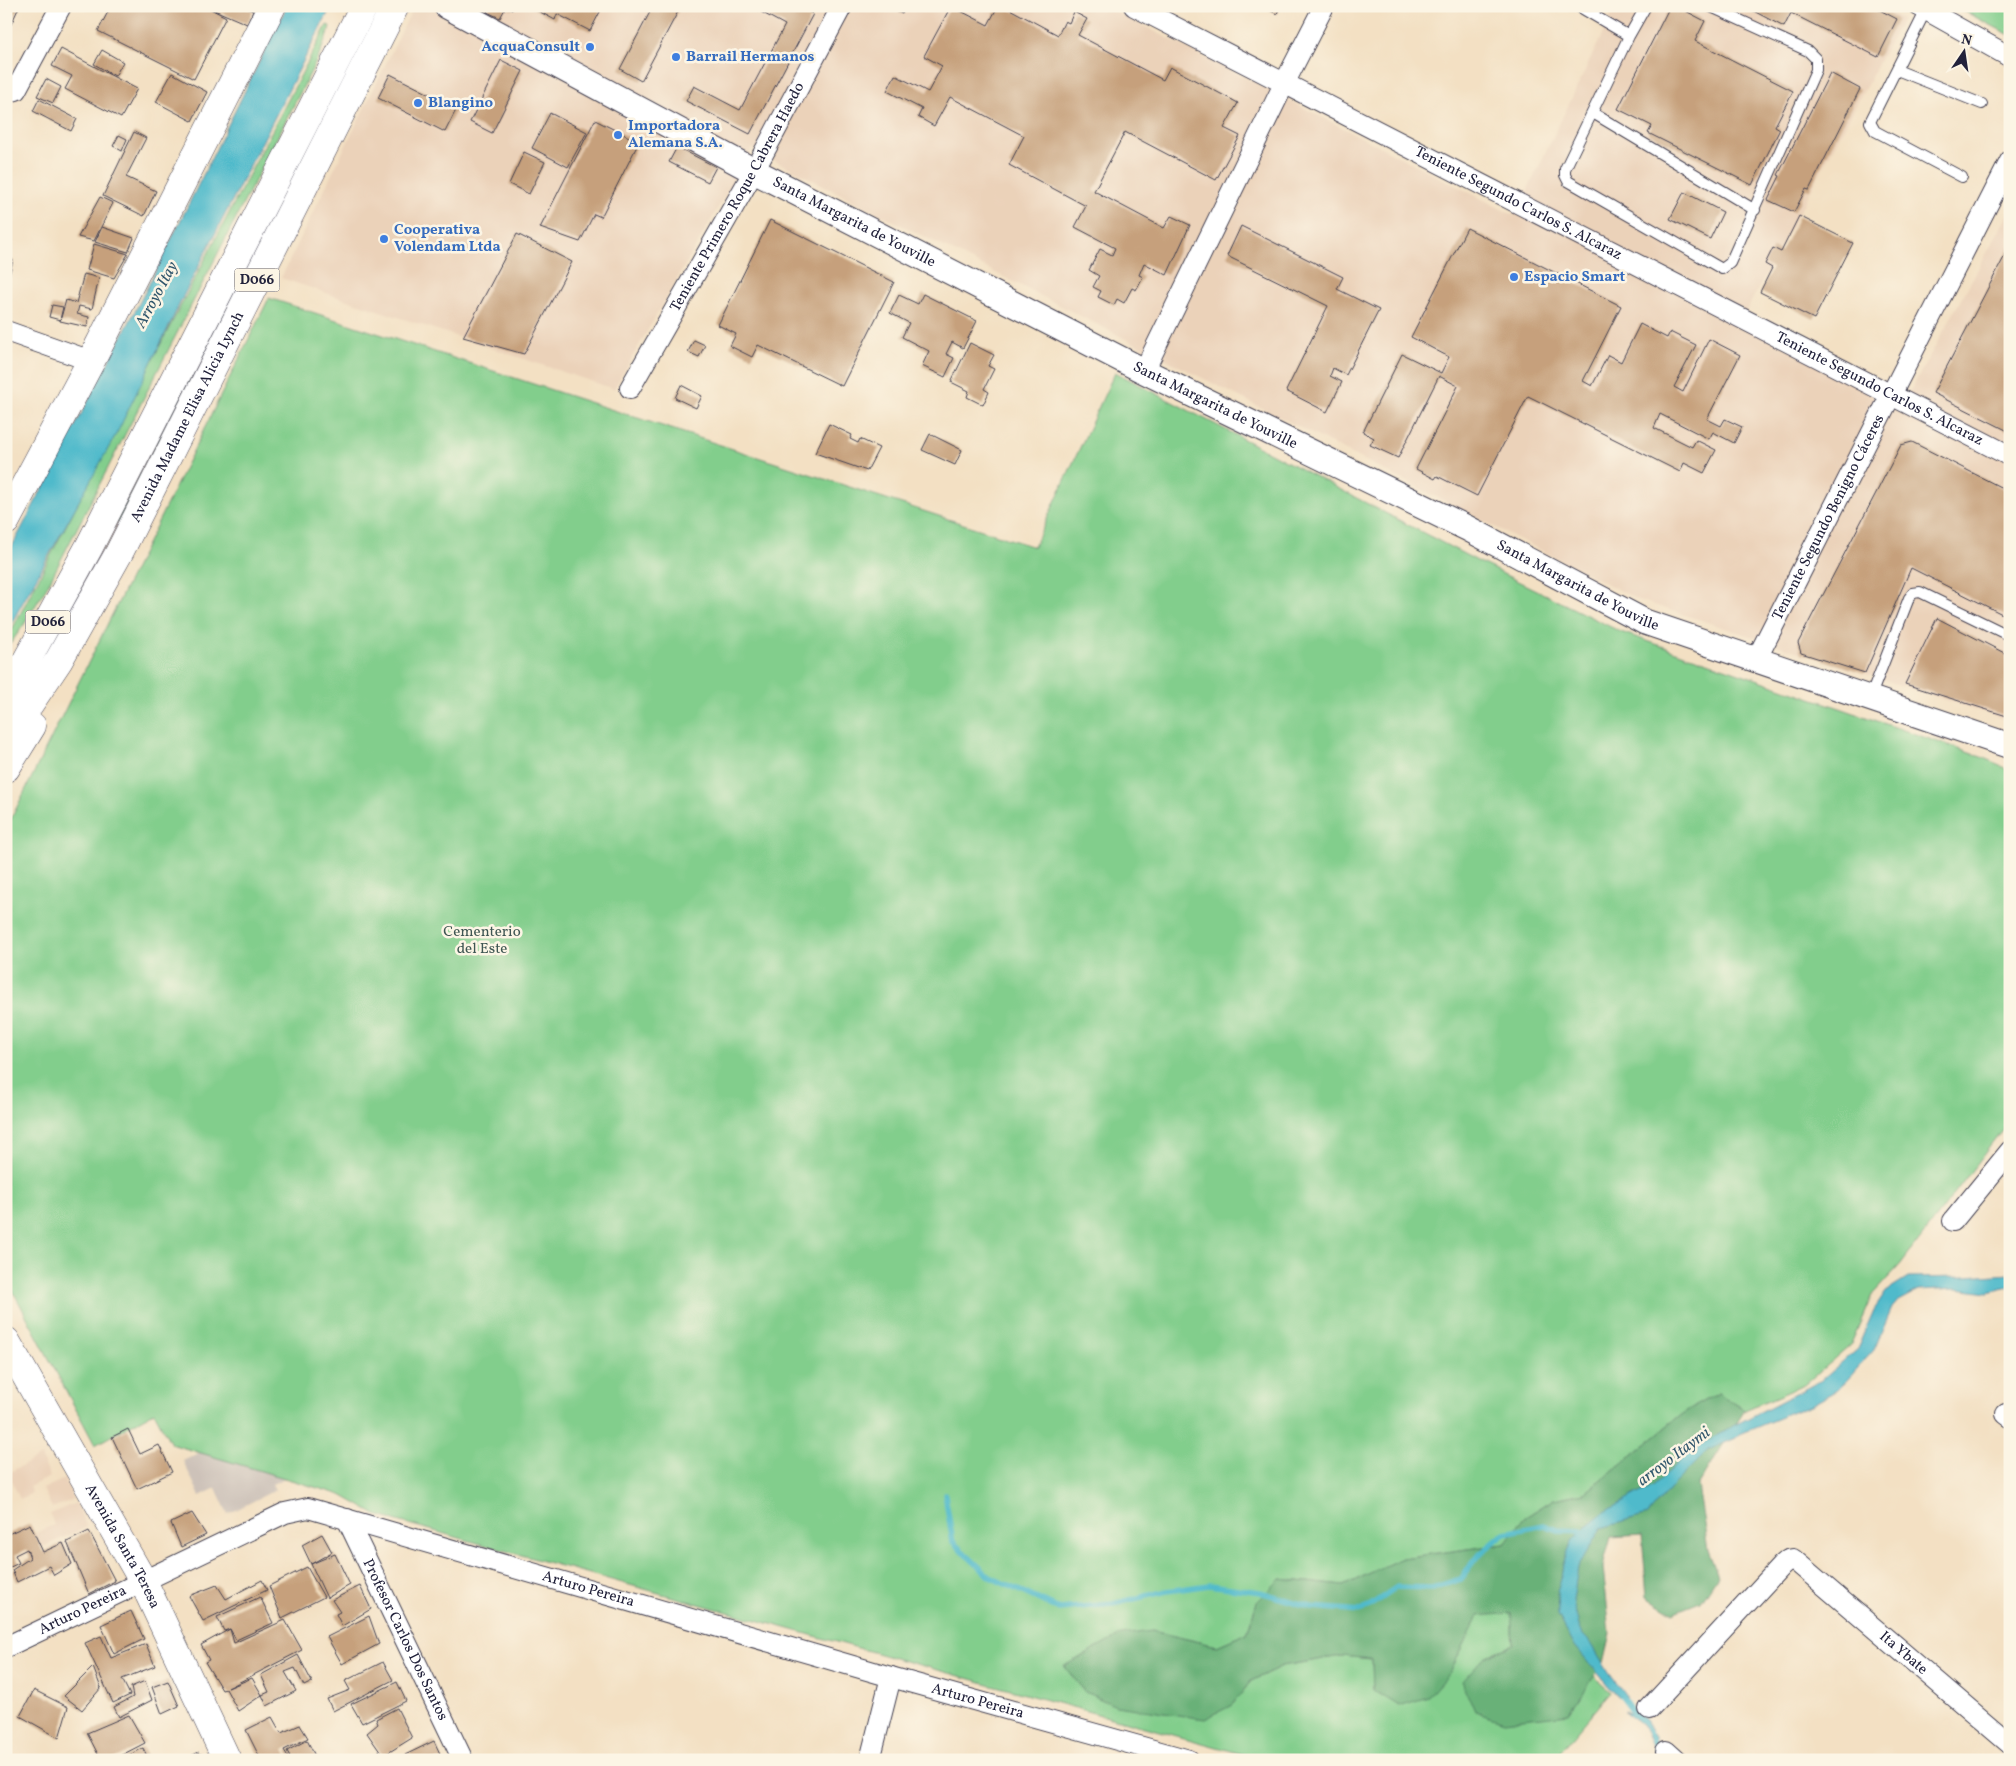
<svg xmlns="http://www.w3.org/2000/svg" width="2016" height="1766" font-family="Vollkorn,serif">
<rect width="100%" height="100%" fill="#fcf5e5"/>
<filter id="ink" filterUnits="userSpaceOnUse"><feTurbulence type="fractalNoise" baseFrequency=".02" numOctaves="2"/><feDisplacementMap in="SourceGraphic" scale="10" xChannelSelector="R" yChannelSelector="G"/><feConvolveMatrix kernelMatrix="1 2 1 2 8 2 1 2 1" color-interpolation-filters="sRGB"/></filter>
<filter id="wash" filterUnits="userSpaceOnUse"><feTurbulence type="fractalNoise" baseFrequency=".0096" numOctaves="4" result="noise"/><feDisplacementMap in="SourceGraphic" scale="20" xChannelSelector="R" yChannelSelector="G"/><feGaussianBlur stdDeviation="1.12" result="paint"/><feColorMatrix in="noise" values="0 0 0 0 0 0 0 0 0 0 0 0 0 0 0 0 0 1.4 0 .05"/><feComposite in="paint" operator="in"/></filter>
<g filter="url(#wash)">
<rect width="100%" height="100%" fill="#f3e0c3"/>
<path fill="#ebd2b9" d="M414,6h691l410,210 101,-210h262l24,13 -162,304 163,81 107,-193v510l-371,-121 -887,-451 -138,240 -333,-111z
M41,1456l9,21 -21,10 3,6 -12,6 -12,-26z
M64,1479l10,20 -22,9 -9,-19z
M76,1503l11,24 -45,20 -7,-14 19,-8 -4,-11z"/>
<path fill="#cdc2b9" d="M195,1446l90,32 -13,6 3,6 -47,24 -12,-26 -16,8 -17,-35 16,-8z"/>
<path fill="#82ce8c" stroke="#527864" d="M1954,6h56v29z
M327,25l3,1 -1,4 -10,26 -270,527 -24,40 -14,20 -3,1 -1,-5z
M337,90l1,2 -220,431 -2,-1z
M269,298l765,249 81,-175 368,192 138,68 360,125 19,8 10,7v348l-110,145 -28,30 -21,49 -47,41 -59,25 -27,-17 -30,17 -103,83 -31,6 -30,19 -19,26 -103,14 -59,28 -63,-7 -23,23 -10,31 -30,13 -65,-15 80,74 19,-24 31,-15 59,-10 31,3 1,31 77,-18 29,-57 32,-2 2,32 -29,12 85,57 25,-38 17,16 -58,68h-289l-888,-245 -35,-20 -170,-51 -17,-32 -59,33 -89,-167v-449z"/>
<path fill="#69b178" stroke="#466a5a" d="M1718,1393l27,17 -47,75 10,65 10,26 -17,26 -28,11 -26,-16 -5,-62 -31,2 -8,30 7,66 -7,30 -34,51 -65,7 -29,-10 -13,-30 22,-24 29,-12 -2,-32 -32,3 -29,56 -22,25 -29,9 -26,-16 -1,-31 -31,-3 -59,10 -31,15 -19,24 -27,14 -89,-13 -31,-14 -21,-26 57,-31 31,-4 65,15 30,-13 10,-31 23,-23 63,7 59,-28 103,-14 19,-26 30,-19 31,-6 103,-83z"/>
<path fill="#4fbacb" stroke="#386e83" d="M287,6h37l4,7 -144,282 -65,134 -113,204v-75l141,-270z
M2010,1274v13l-22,5 -32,-4 -37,2 -21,11 -6,7 -18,42 -36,40 -25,14 -73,30 -4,4 -29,13 -34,34 -25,30 -47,13 -23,39 -5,34 6,25 4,9 8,8 18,30 18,24 -10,-1 -42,-50 -17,-31 -1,-23 4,-13 2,-15 10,-24 9,-10 23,-18 49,-27 40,-36 39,-23 87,-45 37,-32 17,-39 12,-18 22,-14 58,-1z
M1625,1710l15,6 15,20 6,24h-6c-4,-26 -12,-32 -30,-50z"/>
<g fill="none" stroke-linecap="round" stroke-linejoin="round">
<path stroke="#4fbacb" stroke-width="5.5" d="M945,1495l8,47 37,35 69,32 54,-5 54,-13 42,-6 51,7 51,15 51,4 35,-24 35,1 29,-9 19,-25 25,-21 39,-8 14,5 29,1
M1619,1692l19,26"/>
</g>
<g id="blocks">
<path fill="#c6a07b" d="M6,6l13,1 -11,24 -2,-1z
M111,6h94l21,11 -32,62 -96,-48z
M213,6h30l10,5 -6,13 -35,-15z
M490,6h24l-2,4 -6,-3 -6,11 -13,-6z
M529,6h74l-13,25 -33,-17 -2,6z
M639,6h42l-40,75 -21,-12 30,-57z
M750,6h49l14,8 -63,120 -64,-33 8,-15 46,24 45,-85z
M887,6h19l-4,8z
M951,6l37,19 10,-19h6l54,29 7,-14 4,2 5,-11 13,7 -9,16 85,45 7,-13 68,36 -14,25 16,8 -24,44 -91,-48 -31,59 70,37 7,-12 19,9 -23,50 -23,-12 -5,12 4,2 -7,13 -4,-2 -8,15 -7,-4 -3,6 -16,-8 3,-6 -8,-4 6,-11 -10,-6 11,-21 12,6 3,-7 -40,-21 11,-21 -77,-41 15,-29 -74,-39 -16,29 -16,-9 4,-8 -35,-18 8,-16 33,17 14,-26 -18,-10z
M1262,6h18l-3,8z
M1670,6h6l29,15 -10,20 98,50 -18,35 5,3 -28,56 -104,-52 4,-7 -34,-17z
M1744,6h128l25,13 -19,38 -87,-44 -7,14z
M61,49l76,40 -16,29 -56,-29 7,-13 -20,-10z
M102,50l21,12 -8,14 -21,-12z
M501,60l22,11 -31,62 -22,-11z
M172,73l35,19 -15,29 -36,-19z
M1830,73l30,16 -51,101 -3,-1 -12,23 -26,-12 12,-24 -2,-1z
M390,74l67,34 -12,24 -67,-34z
M46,79l15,8 -8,16 -16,-7z
M39,99l38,20 -6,12 -38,-20z
M550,113l37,19 -19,35 -36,-19z
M595,120l44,22 -38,75 -7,-3 -14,28 -40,-14z
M134,132l12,6 -20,39 30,14 -12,25 -41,-20z
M119,135l8,4 -5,12 -9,-5z
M677,147l39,20 -8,15 -39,-20z
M524,152l21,10 -16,32 -20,-10z
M1684,192l39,20 -13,27 -40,-20z
M100,197l13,6 -19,38 -16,-4z
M1799,216l54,27 -39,76 -54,-27 12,-24 -7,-4 8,-16 8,4z
M770,220l124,62 -52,104 -84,-41 -6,12 -22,-11 6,-12 -18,-9z
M1241,226l102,51 -6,12 42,21 -33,65 -13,-7 -3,8 12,6 -15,30 -41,-21 42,-85 -101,-50z
M102,227l32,11 -6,14 -33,-10z
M1467,228l154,78 -38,75 9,5 16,-31 13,7 19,-38 27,14 3,-6 26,13 -22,42 9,5 26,-53 31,16 -33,64 14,7 4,-7 17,8 -8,16 -21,-11 -4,7 -49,-25 -6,14 38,19 4,-7 20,10 -12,23 -20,-10 -4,9 -152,-76 -51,100 -40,-20 -2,3 -19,-10 42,-83 -19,-10 -41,82 -28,-13 4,-7 -11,-6 39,-78 39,19 8,-16 -38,-20z
M517,234l55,28 -48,92 -61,-17z
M94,244l34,10 -14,24 -27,-8z
M2010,246v186l-77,-39z
M6,258l7,2 -6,24h-1z
M84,274l15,4 -7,31 -13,-3 -2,8 12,3 -2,10 -27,-6 6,-21 10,3z
M923,294l54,27 -14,27 -11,-6 -6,12 8,4 -9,19 -23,-11 7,-15 -27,-14 7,-14 -19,-10 9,-18 19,9z
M52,305l11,2 -3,13 -11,-3z
M694,340l11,5 -6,12 -11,-5z
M970,343l24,12 -6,11 6,3 -10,20 5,3 -6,13 -16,-8 2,-6 -18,-9z
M681,385l21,11 -6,12 -21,-10z
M829,424l23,11 -2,4 8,4 2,-4 19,9 -12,23 -52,-18z
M930,434l32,16 -7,15 -33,-15z
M1912,442l98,50v126l-99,-50 -46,105 -64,-20 -3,-10 103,-198z
M1937,618l73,38v61l-105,-33z
M128,1429l12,25 19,-9 13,27 -35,17 -25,-52z
M192,1513l14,22 -25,12 -10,-24z
M30,1524l13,28 20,-9 9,21 -18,11 -5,-9 -32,16 -5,-12 18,-12 -3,-9 -12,6 4,8 -13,6v-34z
M89,1531l26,50 -26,13 -22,-52z
M322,1534l10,18 -21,12 -9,-19z
M335,1554l15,31 -23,13 -16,-34z
M307,1567l17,30 -42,21 -13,-32z
M262,1580l5,10 -64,31 -14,-25 28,-11 9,14z
M360,1586l11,23 -29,17 -6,-12 4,-2 -8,-12z
M260,1597l13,26 -37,17 -6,-11 4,14 51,-23 17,30 -74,38 24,-10 10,17 7,-3 -8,-17 37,-20 14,27 -8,4 -9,-18 -10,4 11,19 -29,15 -5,-11 -24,16 -12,-22 -4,1 -17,-28 4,-2 -8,-15 29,-16 -6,2 -7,-14z
M131,1611l13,28 -30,15 -13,-29z
M369,1616l10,28 -37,20 -15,-27z
M101,1636l10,22 35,-14 9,22 -33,13 8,16 -17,8 -28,-60z
M383,1662l10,18 -60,31 -6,-12 23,-9 -5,-9z
M93,1667l8,21 -19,22 -18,-14z
M145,1681l7,19 -33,17 -5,-10 19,-10 -2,-10z
M168,1681l11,25 -17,8 -10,-27z
M397,1682l9,19 -44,22 -11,-19z
M34,1690l34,17 -9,31 -39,-22z
M397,1708l15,30 -29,18 -16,-23 11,-9 -2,-5z
M129,1715l16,28 -33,17h-11l-14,-27z
M272,1717l9,16 19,-8 8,13 -24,12 6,10h-29l-15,-30z
M307,1740l9,18 -5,2h-19l-5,-9z
M434,1741l9,19h-35l-3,-5z
M143,1748l6,12h-29z
M199,1752l5,8h-21z"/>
</g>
</g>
<g filter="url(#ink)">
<use href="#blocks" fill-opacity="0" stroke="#413e4f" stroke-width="1"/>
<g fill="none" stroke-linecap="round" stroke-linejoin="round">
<g stroke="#413e4f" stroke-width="12">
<path id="service" d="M1578,6l10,6 14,-6
M1646,6l-17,30 -64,133v6l3,6 154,88 8,-6 86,-193v-11l-8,-8 -99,-45
M2008,6l2,1
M1926,10l-56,112 5,9 87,46
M1588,12l41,24
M1897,70l85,34
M1593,113l162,97
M1870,698l39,-100 4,-5 7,-1 90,44"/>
</g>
<g stroke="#413e4f" stroke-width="22">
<g id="minor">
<path id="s1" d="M1134,6l876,450"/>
<path d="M1919,6l91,51"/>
<path d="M6,93l10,-3 45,-84"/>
<path d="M6,331l85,30"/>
<path d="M1144,371l141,-289 39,-76"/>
<path id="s2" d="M630,388l124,-217 88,-165"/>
<path id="s3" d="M1756,660l254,-499"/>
<path d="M1953,1221l57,-70"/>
<path d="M2006,1414l4,3"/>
<path id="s4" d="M347,1519l116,241"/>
<path id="s5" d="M6,1647l279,-134 23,-5 583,169 298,83"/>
<path id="s6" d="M1649,1709l133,-144 6,-5 5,-1 217,185"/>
<path d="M1666,1751l10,9"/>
<path d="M870,1760l21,-83"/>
</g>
</g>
<g stroke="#413e4f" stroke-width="27">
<g id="tertiary">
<path id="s7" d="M447,6l307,165 390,200 323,157 178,94 365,124"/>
</g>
</g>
<g stroke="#413e4f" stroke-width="29">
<path id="secondary" d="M6,521l85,-160 181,-355"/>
</g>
<g stroke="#413e4f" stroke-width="29">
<g id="primary">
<path id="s8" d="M6,1341l137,240 84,179"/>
</g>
</g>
<g stroke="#413e4f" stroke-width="29">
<g id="trunk">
<path d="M6,698l83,-151 275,-541"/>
<path id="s9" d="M6,739l53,-79 60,-107 276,-547"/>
<path d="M6,768l26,-42"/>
</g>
</g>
<use href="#service" stroke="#fff" stroke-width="10"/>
<use href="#minor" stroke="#fff" stroke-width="20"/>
<use href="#tertiary" stroke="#fff" stroke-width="25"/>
<use href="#secondary" stroke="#fff" stroke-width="28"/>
<use href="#primary" stroke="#fff" stroke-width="28"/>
<use href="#trunk" stroke="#fff" stroke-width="28"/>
</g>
</g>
<g fill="#3f7fe0" stroke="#fcf5e5" stroke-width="2">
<circle cx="590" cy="47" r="5"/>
<circle cx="676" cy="57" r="5"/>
<circle cx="418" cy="103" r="5"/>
<circle cx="618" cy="135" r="5"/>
<circle cx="384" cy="239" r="5"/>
<circle cx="1514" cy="277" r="5"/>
</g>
<g text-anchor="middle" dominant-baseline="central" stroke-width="5" stroke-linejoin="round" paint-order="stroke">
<g fill="#fcf5e5" stroke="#63616e" stroke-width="1">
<rect x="234.5" y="268.5" width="45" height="23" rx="4"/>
<rect x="25.5" y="610.5" width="45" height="23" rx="4"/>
</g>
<g font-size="14" font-weight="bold" fill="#22223b">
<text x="257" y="280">D066</text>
<text x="48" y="622">D066</text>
</g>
<g font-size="15" font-weight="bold" fill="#366cbe" stroke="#fcf5e5" text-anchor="start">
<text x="580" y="47" text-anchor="end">AcquaConsult</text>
<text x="686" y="57">Barrail Hermanos</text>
<text x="428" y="103">Blangino</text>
<text x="628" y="126">Importadora<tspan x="628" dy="17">Alemana S.A.</tspan></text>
<text x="394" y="230">Cooperativa<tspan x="394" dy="17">Volendam Ltda</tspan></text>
<text x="1524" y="277">Espacio Smart</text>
</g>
<g font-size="15" fill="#22223b" stroke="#fcf5e5">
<text stroke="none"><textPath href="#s2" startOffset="219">Teniente Primero Roque Cabrera Haedo</textPath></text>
<text stroke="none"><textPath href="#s1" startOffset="432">Teniente Segundo Carlos S. Alcaraz</textPath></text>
<text stroke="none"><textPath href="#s7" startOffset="461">Santa Margarita de Youville</textPath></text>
<text stroke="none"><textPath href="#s1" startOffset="838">Teniente Segundo Carlos S. Alcaraz</textPath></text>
<text stroke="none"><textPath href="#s7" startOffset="866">Santa Margarita de Youville</textPath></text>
<text stroke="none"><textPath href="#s9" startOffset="370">Avenida Madame Elisa Alicia Lynch</textPath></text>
<text stroke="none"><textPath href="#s3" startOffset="160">Teniente Segundo Benigno Cáceres</textPath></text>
<text stroke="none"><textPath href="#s7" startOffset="1271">Santa Margarita de Youville</textPath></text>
<text stroke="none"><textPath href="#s8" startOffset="236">Avenida Santa Teresa</textPath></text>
<text stroke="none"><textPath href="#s5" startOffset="625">Arturo Pereira</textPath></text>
<text stroke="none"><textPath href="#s5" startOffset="85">Arturo Pereira</textPath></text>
<text stroke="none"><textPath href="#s4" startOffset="134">Profesor Carlos Dos Santos</textPath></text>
<text stroke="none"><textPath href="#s6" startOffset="354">Ita Ybate</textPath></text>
<text stroke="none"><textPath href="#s5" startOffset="1030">Arturo Pereira</textPath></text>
</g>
<g font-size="15" fill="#3f5653" stroke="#fcf5e5">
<text x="482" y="932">Cementerio<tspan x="482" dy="17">del Este</tspan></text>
</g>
<g font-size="16" font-style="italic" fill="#32576d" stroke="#fcf5e5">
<text transform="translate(157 295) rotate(-62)">Arroyo Itay</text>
<text transform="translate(1674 1457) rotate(-37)">arroyo Itaymi</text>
</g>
</g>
<rect width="2016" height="1766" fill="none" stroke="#fcf5e5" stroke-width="25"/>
<g transform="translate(1964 52) rotate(13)" stroke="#fcf5e5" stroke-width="4" paint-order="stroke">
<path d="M0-4L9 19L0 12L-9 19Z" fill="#22223b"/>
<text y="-8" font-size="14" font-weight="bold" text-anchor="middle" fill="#22223b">N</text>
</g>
</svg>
